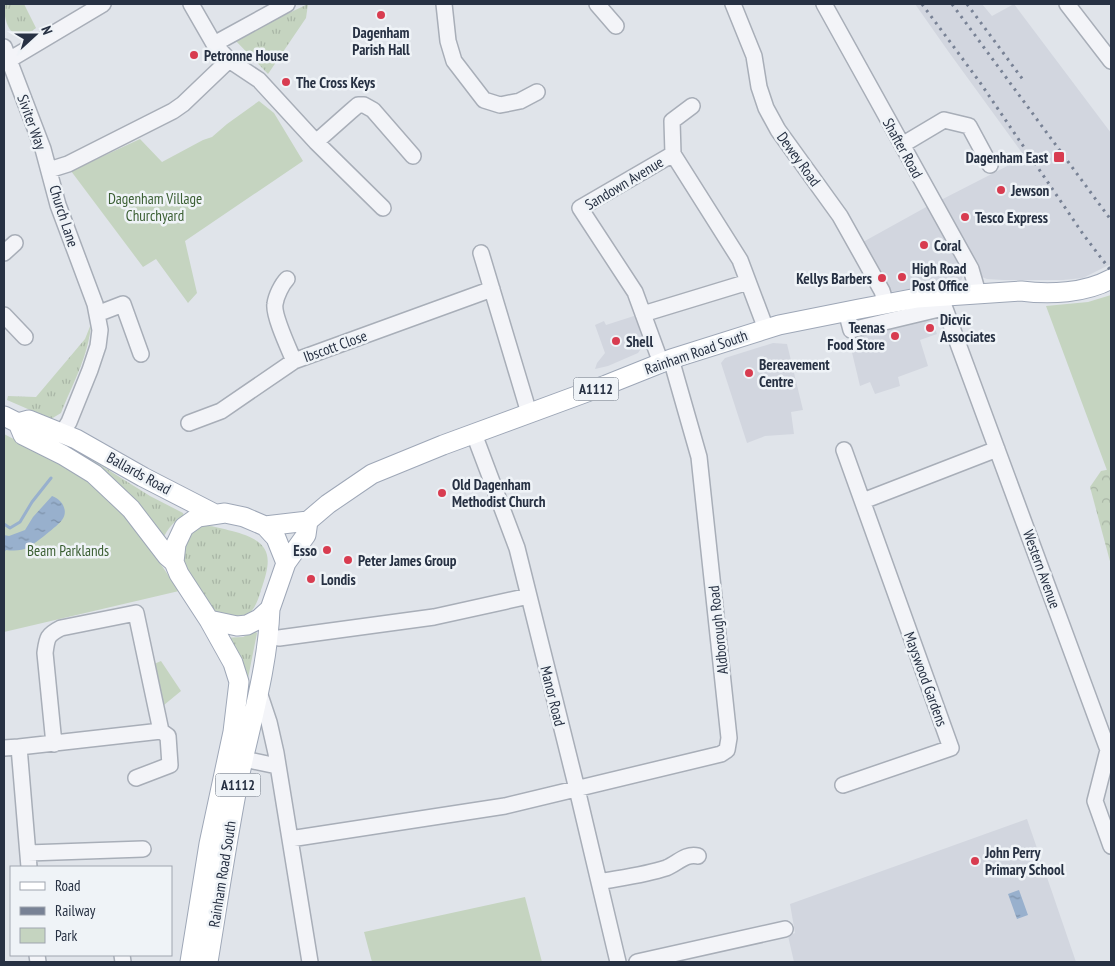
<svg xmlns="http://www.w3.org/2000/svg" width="1115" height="966" font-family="'PT Sans Narrow',sans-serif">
<defs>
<pattern id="grass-tufts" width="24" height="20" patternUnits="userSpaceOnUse" patternTransform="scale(1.25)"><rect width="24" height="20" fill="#c5d4c0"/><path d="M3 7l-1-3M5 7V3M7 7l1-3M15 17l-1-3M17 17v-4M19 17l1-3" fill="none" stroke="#a9b6a6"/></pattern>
<pattern id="forest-crowns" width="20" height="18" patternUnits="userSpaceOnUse" patternTransform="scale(1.25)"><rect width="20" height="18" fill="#c5d4c0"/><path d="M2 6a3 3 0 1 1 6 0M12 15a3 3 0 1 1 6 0" fill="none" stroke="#a9b6a6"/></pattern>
<pattern id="water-ripples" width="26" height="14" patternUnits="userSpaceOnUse" patternTransform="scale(1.25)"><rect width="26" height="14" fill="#98b0cd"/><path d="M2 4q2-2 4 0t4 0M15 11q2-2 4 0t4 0" fill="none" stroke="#7c90a8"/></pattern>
</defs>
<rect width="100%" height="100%" fill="#e0e4ea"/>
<path fill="#d2d6df" d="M915,4h67l10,12 22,-12 97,129v131l-28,14 -20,2h-60l-16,-1 -8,-3 -42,-74 88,-45 -77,-106z
M928,206l36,67 -3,8 -71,11 -27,-50z
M637,315l10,31 -5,1 -4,6 -30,13 -13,3 2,-6 8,-10 -10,-28 9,-4 2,4z
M926,320l6,2 5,12 -17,6 8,26 -30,11 2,9 -25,8 -5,-12 -10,4 -11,-46z
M773,343l14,1 16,66 -12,2 3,22 -29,2 -18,7 -26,-80 4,-5z
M1027,819l49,143h-282l-6,-26 7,-3 -5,-29z"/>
<path fill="url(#grass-tufts)" d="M4,4h20l12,24c-24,18 -32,-3 -32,-24z
M308,4l-2,14 -38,56 -34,-35z
M91,324c-2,31 -19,61 -30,89l-10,6 -44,-19 1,-4 28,1 49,-58z
M61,447l33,14 56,35 33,17 1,3c-12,6 -19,16 -23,28z
M202,526c10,-1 20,3 30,5 38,10 42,23 29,59 -3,10 -6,20 -15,26 -7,4 -19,3 -27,4l-40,-49 3,-32z
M255,631l2,2 -21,106 3,-50 -17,-51 21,-1z"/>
<path fill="url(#forest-crowns)" d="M1111,469v96l-21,-78 11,-16z"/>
<path fill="#c5d4c0" d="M259,101l15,12 29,48 -118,80 12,52 -9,10 -32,-44 -13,8 -72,-96 69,-32 22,23 41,-22 9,-3 15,-13z
M1111,295v186l-65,-175 42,-4z
M4,434c24,13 50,25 74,40 44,28 72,75 101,117l-175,41z
M161,661l20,30 -17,14 -10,-41z
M525,897l17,65h-170l-8,-30z"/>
<path fill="url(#water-ripples)" d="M52,496c10,3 17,15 10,24 -3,5 -28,24 -33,27 -7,4 -15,4 -23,3l-2,3v-18l5,1 16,-6 8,-13z
M1019,890l9,25 -11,4 -9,-25z"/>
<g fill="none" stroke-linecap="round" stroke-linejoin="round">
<path stroke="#98b0cd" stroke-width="3" d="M4,524l6,4 10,-6 12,-20 19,-24"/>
<g stroke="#a8aeb8" stroke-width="18">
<path id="minor" d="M191,4l23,40 15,16 30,20 57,62 67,66
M444,4l4,37 6,20 30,39 16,5 20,-4 17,-9
M597,4l19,22
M733,4l21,52 5,31 7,21 12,22 62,86 42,75 4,13
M824,4l147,265 7,24
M1067,4l44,57
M214,44l73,-40
M4,47l39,102 15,56 37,99 5,26 -2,16 -8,24 -21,52 -7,11
M9,60l94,-56
M316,142l35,-31 7,-6h6l9,5 40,46
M902,145l42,-25 25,6 21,39
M673,154l-1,-33 20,-15
M49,170l19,-6 105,-53 10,-7 46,-44
M4,253l11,-10
M481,253l48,160
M287,279c-5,5 -11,17 -12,25 -2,11 14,45 19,57
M940,295l168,455 -13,51 16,45
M846,311l5,19 92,-22
M97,314l26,-10 18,50
M643,314l105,-32
M4,315l21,22
M661,363l-26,-71 -55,-84 93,-54 67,106 26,69
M189,423l32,-12 73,-50 198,-72
M474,434l43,114 60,241 41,173
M863,501l134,-52
M279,638l155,-21 95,-21
M259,692l10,30 7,31 34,209
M54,744l-9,-91c2,-15 2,-18 16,-25l75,-15 25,118
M19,747l142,-16 7,5 2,29 -34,13
M4,748l15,-1 10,120
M235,754l9,5 33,7
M843,785l108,-37 -107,-298
M290,839l215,-33 216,-52 6,-4 2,-12 -30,-281 -28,-98
M28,853l115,-4
M599,882c21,-4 46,-7 67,-14 11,-4 19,-15 32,-12
M37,955l1,7
M122,955l1,7
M637,962l148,-33"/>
</g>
<g stroke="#9ea7b7" stroke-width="21">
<path id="major" d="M4,416l14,7 5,12 40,20 31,19 37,35 36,47 7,6
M18,423l11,-3 47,19 67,38 72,37
M265,526l43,-5
M286,563l20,-28 2,-14 20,-17 44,-30 71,-29 163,-60 65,-26 108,-34 80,-16 58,-11 104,-7c29,4 64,2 90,-12
M190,962l19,-118 24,-112 6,-50 -6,-19 -24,-43 -30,-46 -5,-12 2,-18 8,-17 14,-10 27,-4 19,4 21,9 11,12 10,25 -16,46 -11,10 -12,6 -10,1 -28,-6
M208,962c10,-61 19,-123 31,-184 12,-56 29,-112 31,-169"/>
</g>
<use href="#minor" stroke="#f3f4f8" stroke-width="15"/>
<use href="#major" stroke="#fff" stroke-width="19"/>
<path stroke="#788295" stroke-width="3" stroke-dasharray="2.5 5" stroke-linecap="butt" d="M922,4l57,77 104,153 28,37
M952,4l159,216
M967,4l57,77"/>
</g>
<g fill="#d83c50" stroke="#eff3f7" stroke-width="2">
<circle cx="381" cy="15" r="5"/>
<circle cx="194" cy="55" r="5"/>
<circle cx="286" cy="82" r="5"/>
<rect x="1053" y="151" width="12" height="12" rx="2.5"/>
<circle cx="1001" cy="190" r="5"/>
<circle cx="965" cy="217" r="5"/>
<circle cx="924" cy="245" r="5"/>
<circle cx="902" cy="277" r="5"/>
<circle cx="882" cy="278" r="5"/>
<circle cx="930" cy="328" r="5"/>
<circle cx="895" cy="336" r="5"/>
<circle cx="616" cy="341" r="5"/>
<circle cx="749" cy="373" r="5"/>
<circle cx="442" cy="493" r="5"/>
<circle cx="327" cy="550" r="5"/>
<circle cx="348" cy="560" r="5"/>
<circle cx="311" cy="579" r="5"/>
<circle cx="975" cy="861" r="5"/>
</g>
<g text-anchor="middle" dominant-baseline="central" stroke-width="5" stroke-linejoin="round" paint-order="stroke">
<g fill="#eff3f7" stroke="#636b79" stroke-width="1">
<rect x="573.5" y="377.5" width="45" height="23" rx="4"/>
<rect x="215.5" y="773.5" width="45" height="23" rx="4"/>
</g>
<g font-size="14" font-weight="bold" fill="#273143">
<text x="596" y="389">A1112</text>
<text x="238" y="785">A1112</text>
</g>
<g font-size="15" font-weight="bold" fill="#273143" stroke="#eff3f7" text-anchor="start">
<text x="381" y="32" text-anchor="middle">Dagenham<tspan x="381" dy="17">Parish Hall</tspan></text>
<text x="204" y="55">Petronne House</text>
<text x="296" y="82">The Cross Keys</text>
<text x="1048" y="157" text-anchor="end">Dagenham East</text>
<text x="1011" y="190">Jewson</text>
<text x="975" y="217">Tesco Express</text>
<text x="934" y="245">Coral</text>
<text x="912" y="268">High Road<tspan x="912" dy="17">Post Office</tspan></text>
<text x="872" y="278" text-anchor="end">Kellys Barbers</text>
<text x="940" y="319">Dicvic<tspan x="940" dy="17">Associates</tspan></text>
<text x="885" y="327" text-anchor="end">Teenas<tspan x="885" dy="17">Food Store</tspan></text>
<text x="626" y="341">Shell</text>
<text x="759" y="364">Bereavement<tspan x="759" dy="17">Centre</tspan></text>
<text x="452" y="484">Old Dagenham<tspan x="452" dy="17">Methodist Church</tspan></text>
<text x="317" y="550" text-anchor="end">Esso</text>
<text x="358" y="560">Peter James Group</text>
<text x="321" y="579">Londis</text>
<text x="985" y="852">John Perry<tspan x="985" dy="17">Primary School</tspan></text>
</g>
<g font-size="15" fill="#273143" stroke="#eff3f7">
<text transform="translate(32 122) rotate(70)">Siviter Way</text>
<text transform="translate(903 148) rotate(61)">Shafter Road</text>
<text transform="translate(799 159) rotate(54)">Dewey Road</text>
<text transform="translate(624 183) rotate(-31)">Sandown Avenue</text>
<text transform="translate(64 216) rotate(72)">Church Lane</text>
<text transform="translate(335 346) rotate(-20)">Ibscott Close</text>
<text transform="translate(696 352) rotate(-19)">Rainham Road South</text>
<text transform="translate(139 473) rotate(29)">Ballards Road</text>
<text transform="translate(1042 569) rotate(70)">Western Avenue</text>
<text transform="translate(718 630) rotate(-96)">Aldborough Road</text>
<text transform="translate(926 679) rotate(70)">Mayswood Gardens</text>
<text transform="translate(553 696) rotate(76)">Manor Road</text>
<text transform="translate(222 874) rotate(-81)">Rainham Road South</text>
</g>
<g font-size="15" fill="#3b5f33" stroke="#eff3f7">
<text x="155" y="198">Dagenham Village<tspan x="155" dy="17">Churchyard</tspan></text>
<text x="68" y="550">Beam Parklands</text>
</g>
</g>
<rect width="1115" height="966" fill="none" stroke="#273143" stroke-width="10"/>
<rect x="10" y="866" width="162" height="90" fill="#eff3f7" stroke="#9fa5af"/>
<rect x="20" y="882" width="25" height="8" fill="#ffffff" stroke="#9fa5af"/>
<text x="55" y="891" font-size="15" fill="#273143">Road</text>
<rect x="20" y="907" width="25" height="8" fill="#788295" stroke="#9fa5af"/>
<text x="55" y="916" font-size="15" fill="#273143">Railway</text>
<rect x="20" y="928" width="25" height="15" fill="#c5d4c0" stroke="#9fa5af"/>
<text x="55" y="941" font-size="15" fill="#273143">Park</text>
<g transform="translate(35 35) rotate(69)" stroke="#eff3f7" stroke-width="4" paint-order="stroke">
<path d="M0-4L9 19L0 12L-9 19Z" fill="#273143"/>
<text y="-8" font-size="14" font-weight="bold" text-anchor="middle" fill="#273143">N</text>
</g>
</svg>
